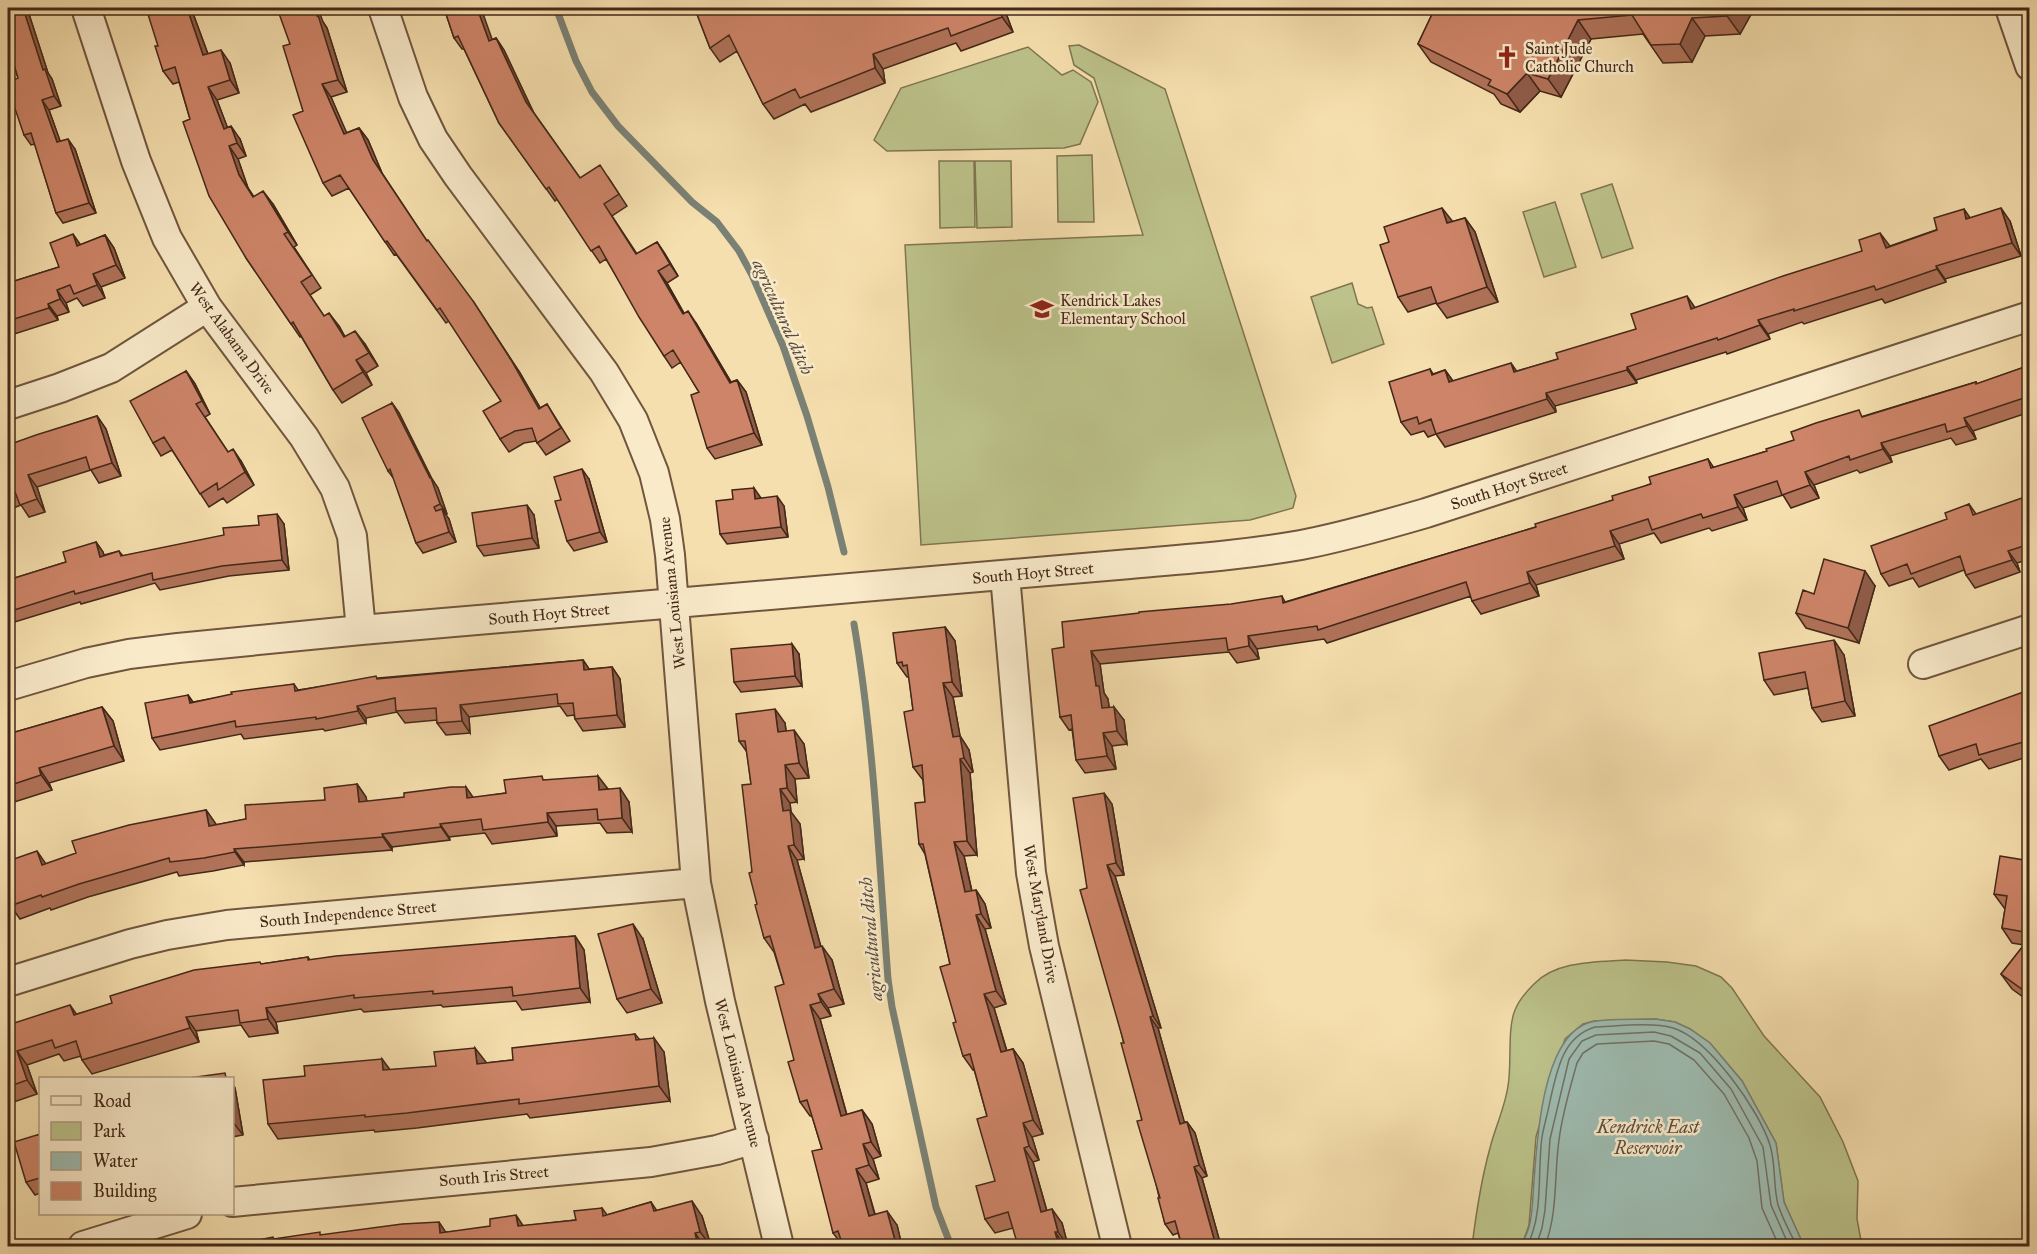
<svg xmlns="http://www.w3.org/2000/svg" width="2037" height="1254" font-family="'IM FELL Great Primer',serif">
<rect width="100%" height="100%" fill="#f6dfae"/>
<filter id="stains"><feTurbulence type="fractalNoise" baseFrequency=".00333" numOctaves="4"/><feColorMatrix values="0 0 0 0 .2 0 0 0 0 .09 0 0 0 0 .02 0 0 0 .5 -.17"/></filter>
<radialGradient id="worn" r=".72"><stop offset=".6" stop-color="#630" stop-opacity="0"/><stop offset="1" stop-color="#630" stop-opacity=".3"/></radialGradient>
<path fill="#bcc28a" stroke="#807551" stroke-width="1.5" d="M1079,45l86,44 131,407 -3,12 -43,12 -329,25 -16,-300 238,-10 -49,-157 -20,-13 -5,-19z
M1028,47l34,28 11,-5 18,12 7,20 -18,42 -16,4 -177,3 -13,-11 27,-52z
M1092,155l2,67h-36l-1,-66z
M939,161h35l1,66 -35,1z
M975,161h36l1,66 -35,1z
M1612,184l21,64 -31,10 -21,-64z
M1555,202l21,65 -32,10 -21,-65z
M1352,283l6,21 9,4 5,-1 12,37 -52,19 -21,-66z
M1625,960l42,2 29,4 25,11 11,11 32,48 56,61 23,45 15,39 -1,38 5,27h-58l-20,-44 -8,-59 -34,-62 -32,-38 -20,-14 -15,-7 -20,-3 -61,2 -11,3 -18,15 -29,98 -7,88 -6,17 -4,4h-47c4,-32 9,-66 18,-98 5,-20 15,-41 18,-62 4,-22 -1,-57 7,-76 4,-10 12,-19 19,-26 22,-23 61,-22 91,-24z"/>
<path fill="#9ebcb1" stroke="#7a8174" stroke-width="1.5" d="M1655,1019l20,3 15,7 20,14 32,38 34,62 8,59 20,44h-285c15,-16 13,-45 15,-65 3,-41 8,-135 49,-156 14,-8 53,-5 72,-6z"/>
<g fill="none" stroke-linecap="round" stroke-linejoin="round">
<path stroke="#707264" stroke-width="1.5" d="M1527,1246c17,-33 10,-73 15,-109 2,-12 6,-24 8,-36 7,-30 12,-64 45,-74 23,-1 57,-5 78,1 36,11 86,82 97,117 6,20 3,40 8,60 5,14 12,28 19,41
M1536,1246l6,-18 3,-18 5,-71 19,-80 13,-18 14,-6 58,-3 17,4 29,17 31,36 32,58 8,58 18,41
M1545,1246c13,-34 9,-70 14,-106 3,-25 11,-52 18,-77l6,-10 14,-9 57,-3 15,3 25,16 30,34 25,44 8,23 5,47 17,38"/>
<path stroke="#7a8174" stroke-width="7" d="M556,8l20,53 16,31 26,34 74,76 25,20 22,29 13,24 31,71 24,70 21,71 16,65
M854,624c20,117 25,237 34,355l4,28 44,200 15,39"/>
<g stroke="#70563e" stroke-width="32">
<path id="minor" d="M86,8l50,153 31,77 40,69 97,130 31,51 17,48 9,94
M383,8l30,89 20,42 25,37 146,196 29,48 21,53 11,46 5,36 26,328 24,118 59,245
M2010,8l20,58
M8,405l52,-17 51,-20 96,-61
M1005,575l26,298 13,73 73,300
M1923,664l107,-35
M8,686l78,-23 43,-9 49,-6 183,-18 769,-66c57,-5 114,-9 171,-19 42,-8 84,-20 125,-32l604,-197
M8,982l122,-38 37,-9 60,-10 469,-42
M232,1202l419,-40 66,-12 37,-11
M83,1246l104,-32"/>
</g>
<use href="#minor" stroke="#f9eaca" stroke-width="28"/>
</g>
<path fill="#b07259" stroke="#432818" stroke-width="1.5" d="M8,8h19l21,65 4,6 9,27 -12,4 11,31 15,8 21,64 -33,10 -7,-10 -21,-69 -4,1 -7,-10 -6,-57 -9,-29 -1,1z
M191,8l17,46 22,9 9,30 -22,7 10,27 13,12 6,17 -8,3 10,29 6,9 19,7 24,41 -3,2 27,41 -11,7 14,21 15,10 6,11 20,7 13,22 -12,7 6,12 -30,18 -9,-13 -32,-54 -1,1 -54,-79 -56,-139 -11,-37 -6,2 -10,-13 -5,-25z
M444,8l48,32 4,-2 8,12 30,63 46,65 28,-1 19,29 -15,10 25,38 20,-12 8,12 13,22 -11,7 17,30 12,10 35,59 6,-2 9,12 16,53 -47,14 -8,-11 -8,-56 -18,-30 -9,6 -8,-12 -58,-97 -6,4 -43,-64 -2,2 -56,-78 -35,-74h-2l-8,-11z
M1004,8l9,24 -52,19 -5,-8 -73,26 2,14 -74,29 -6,-8 -31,15 -11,-15 -26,-53 -17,11 -10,-14 -15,-39z
M1435,8l319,1 -14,25 -35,2 -13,26 -29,1 -20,-29 -52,5 -30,58 -21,-6 -20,21 -19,-8 -7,-10 -63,-32 -13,-18z
M323,22l4,6 20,64 -16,5 15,36 13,-5 9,12 14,33 45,68 54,73 39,59 20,35 7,-4 8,13 15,24 -24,14 -10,-14 -12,2 -15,9 -9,-13 1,-38 -52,-80 -3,2 -50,-69 -2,1 -45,-67 -17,8 -9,-13 -20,-72 -13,-67z
M1465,218l10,14 23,70 -51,16 -11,-15 -28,9 -10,-15 54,-75z
M1970,218l40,3 11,35 -76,23 1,3 -61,21 -3,-4 -78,25 -2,-2 -34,12 2,5 -43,15 -1,-2 -90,28 1,3 -82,23 1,6 -111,35 -9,-13 -8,3 -4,-6 -13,4 -10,-13 29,-53 3,5 12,-4 8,11 64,-10 41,-12 137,-51 195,-62z
M105,235l9,13 11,30 -24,9 4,11 -22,8 -6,-8 -11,5 3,9 -12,4 1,4 -50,16v-53l51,-16 21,-22z
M2030,365v47l-57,19 3,8 -20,6 -5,-7 -61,18 2,6 -32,11 -3,-3 -43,15 5,13 -28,10 -8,-13 -40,13 4,12 -35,11 -3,-3 -48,15 -7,-10 -35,11 5,15 -88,26 3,11 -58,18 -9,-13 -1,-5 -144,47 -3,-4 -67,10 2,10 -22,4 -8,-11 -129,12 4,29 4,6 1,8 15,13 3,24 -15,2 4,23 -31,4 -9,-13 -4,-31 -3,1 -9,-13 4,-70 218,-51 3,6 251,-75 77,-27 95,-41 6,9 53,-17 97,-35 112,-34 1,2z
M186,371l9,13 15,30 -5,3 23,35 13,9 13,24 -27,18 -4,-5 -14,9 -37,-57 -11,6 -8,-13z
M392,403l7,10 33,66 6,9 9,26 -2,1 4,4 7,23 -33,11 -7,-10 -22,-64 -6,-8z
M97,416l9,13 15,47 -22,7 -8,-13 -54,17 8,25 -16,5 -8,-12 -10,4 -3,-6v-58z
M589,479l18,63 -33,9 -7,-10 -6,-41z
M761,498l23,8 4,31 -61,7 -7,-10z
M1969,504l7,10 54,-6v51l-13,4 3,9 -45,16 -9,-13 -2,-5 -45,17 -6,-9 -24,8 -8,-12z
M534,515l5,33 -55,8 -7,-10z
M284,524l5,46 -60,6 -69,14 -5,-7 -74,21 -1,-2 -72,22v-44l58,-18 30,-20 7,10 1,3 15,-4 4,5z
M1875,586l-16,57 -53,-15 -10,-15 18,-19z
M945,627l10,14 7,55 -9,1 7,39 9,14 4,22 -3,1 7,82 -13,1 8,35 4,-1 9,14 6,24 -6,1 21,75 -12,4 13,43 6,-2 10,14 20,71 -11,3 7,23 -6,2 14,49 15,12 6,23h-3l-52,-18 -18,5 -10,-14 10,-38 -8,-65 -13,-47 -1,1 -10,-14 -7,-34 -6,-58 -25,-110 -6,-10 6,-42 -2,-22 -10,-13v-57l-4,-33h-2l-10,-14z
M799,654l3,32 -61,6 -7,-10z
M1844,655l11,61 -33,6 -10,-14 -4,-20 -34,7 -10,-15z
M583,660l6,9 23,-2 8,12 5,48 -42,4 -8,-12 -1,-4 -7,1 -7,-10 -91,11 1,16 -24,2 -9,-12v-3l-32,3 -8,-11 -31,6v5l-41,8 -2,-2 -79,10 -3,-5 -81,16 -8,-12 36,-43 5,7 101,-18 4,6 80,-12z
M2030,671v85l-41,13 -8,-10 -32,11 -10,-14 90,-66z
M102,707l11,14 11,40 -75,22 3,7 -44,14v-70z
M785,723l1,8 18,13 5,34 -14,1 2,23 -7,1 1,9 9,12 4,35 -7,1 24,87 11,13 12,44 -16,4 3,8 -11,3 27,96 15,-5 10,14 9,32 -8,3 6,20 -13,4 9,31 22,11 5,21h-59l-10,-13 -11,-84 -10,-33h-2l-10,-14 -16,-118 -10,-32 -10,-14 -7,-34 -5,-32 -1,-88 -4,-32 -8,-11z
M545,780l63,9 21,13 3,30 -25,1 -7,-10 -44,3 1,10 -65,8 -7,-11 -36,4 1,3 -58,7v3l-148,12v3l-31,6 -34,5 -2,-4 -89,25 -37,13 -1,-2 -30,11 -5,-7 -7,3v-54l38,3 160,-54 10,15 30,-6 79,-19 32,-16 9,13 1,5 106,-4 33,-5z
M1112,804l12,71 -9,1 46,152h-3l26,94h3l8,11 12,43 -5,2 19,68h-39l-4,-13 -5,2 -8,-11 -23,-104 -55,-232z
M2030,861v141l-18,-13 -11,-15 23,-29 -12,-2 -10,-15 3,-19 -11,-15z
M575,936l9,14 6,52 -68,8 -6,-9 -73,6 -2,-2 -77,7 -3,-3 -85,13 2,11 -29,4 -8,-12 -45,6 3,11 -107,32 -10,-14 -1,-4 -17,5 -5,-7 -32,11 10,29 -29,10v-79l69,-11 185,-50 46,-7 2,3z
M643,939l19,64 -35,10 -10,-14z
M635,1034l4,5 25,13 6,49 -140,17 -3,-4 -110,14 -42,4 -1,-2 -96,9 -10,-15 114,-65 8,11 96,-7 27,-3z
M232,1084l3,4 8,47 -11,2z
M40,1134v59l-5,2 -9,-13z
M651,1202l6,9 45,5 9,30h-482l45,-7 48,-4 124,-3 77,-6 53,-6 26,-12 5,7z"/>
<path fill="#905c49" stroke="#432818" stroke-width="1.5" d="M23,8h4l21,65 4,6 9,27 -7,-10 -11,-26z
M187,8h4l22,60 -10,-13z
M314,8h4l5,14 4,6 20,64 -9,-12z
M477,8h4l16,45 -8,-12z
M999,8h5l9,24 -11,-15z
M1731,8h22l1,1 -14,25 -13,-18z
M1692,18l13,18 -13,26 -12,-18z
M1578,20l13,19 -30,58 -13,-18z
M496,38l8,12 30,64 -8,-12z
M221,50l9,13 9,30 -9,-13z
M873,54l10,15 2,14 -10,-15z
M1527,73l13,18 -20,21 -13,-18z
M322,84l9,13 22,50 -9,-13z
M208,87l9,13 16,42 -9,-13z
M42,100l7,10 15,42 -7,-10z
M231,126l9,13 6,17 -9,-13z
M359,128l9,12 14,33 -9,-13z
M68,139l7,10 21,64 -7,-10z
M229,146l9,13 10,29 14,22 -23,-35z
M263,191l10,13 24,41 -9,-13z
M1442,208l11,14 -6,1z
M2001,208l9,13 11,35 -9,-13z
M1964,209l9,13 -7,-3z
M1465,218l10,14 23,70 -11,-15z
M1880,233l10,13 5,15 -9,-13z
M73,234l9,13 -5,-1z
M105,235l9,13 11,30 -9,-13z
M657,242l8,12 13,22 -8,-12z
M1936,266l9,13 1,3 -9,-13z
M658,271l9,12 24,43 -8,-12z
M93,274l8,13 4,11 -8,-13z
M57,290l9,13 3,9 -9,-13z
M1687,296l9,13h-5z
M473,301l47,72 28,48 -9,-12z
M48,304l9,12 1,4 -9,-12z
M688,311l8,12 42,71 -8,-11z
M329,313l10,13 14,25 -9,-14z
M1758,320l10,14 2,5 -10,-14z
M355,331l10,13 13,22 -9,-13z
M356,360l10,13 6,12 -9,-13z
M1511,363l9,13 -6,-4z
M1627,367l9,13 1,3 -10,-13z
M1445,370l10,14 -6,-2z
M186,371l9,13 15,30 -8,-13z
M737,380l9,12 16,53 -8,-12z
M1546,393l9,13 1,6 -9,-13z
M392,403l7,10 33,66 6,9 9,26 -7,-10 -10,-26z
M97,416l9,13 15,47 -9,-13z
M1964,418l9,13 3,8 -9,-13z
M1881,443l9,13 2,6 -9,-13z
M233,449l8,12 13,24 -9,-13z
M582,469l7,10 18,63 -7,-10z
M1805,472l9,13 5,13 -9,-13z
M28,475l9,12 8,25 -8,-13z
M754,488l7,10 -6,1z
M1734,495l9,13 4,12 -9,-13z
M777,496l7,10 4,31 -7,-10z
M2022,498l8,10v8l-3,-3z
M527,505l7,10 5,33 -7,-10z
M442,509l7,10 7,23 -7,-10z
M277,514l7,10 5,46 -7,-10z
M1610,531l9,13 5,15 -9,-13z
M96,542l7,10 4,15 -7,-10z
M2008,551l9,12 3,9 -8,-12z
M1865,571l10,15 -16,57 -11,-15z
M1527,572l9,13 3,11 -9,-13z
M945,627l10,14 7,55 -10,-14z
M1248,636l9,13 2,10 -10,-13z
M1834,640l10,15 11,61 -10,-15z
M792,644l7,10 3,32 -7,-10z
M1091,651l9,13 4,29 4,6 3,22 -9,-13 -6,-22z
M583,660l8,12 -7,-2z
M612,667l8,12 5,48 -8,-12z
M943,683l10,14 7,39 9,14 4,22 -9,-14 -11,-21z
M188,695l8,12 -6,-4z
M460,705l9,12 1,16 -8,-12z
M357,706l9,12v5l-8,-12z
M102,707l11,14 11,40 -10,-15z
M1114,707l10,13 3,24 -10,-13z
M775,709l10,14 3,23 -10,-14z
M794,730l10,14 5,34 -10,-15z
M1103,733l9,13 4,23 -9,-13z
M960,759l10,14 7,82 -10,-14z
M785,765l10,14 2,23 -10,-14z
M39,768l10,15 3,7 -11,-15z
M598,776l10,13 -9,1z
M357,784l9,13 3,19 -10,-14z
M466,787l9,13 -8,-2z
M620,788l9,14 3,30 -10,-14z
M780,789l10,14 1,9 9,12 4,35 -10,-14 -11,-34z
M1104,793l8,11 12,71 -8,-12z
M206,810l10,14 2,16 -9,-14z
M547,813l9,13 1,10 -9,-14z
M440,824l9,13 1,3 -9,-13z
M382,834l10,13v3l-9,-13z
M954,842l10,14 11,50 -10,-14z
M788,846l9,14 28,102 -10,-14z
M234,849l10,13v3l-9,-13z
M37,851l9,13 -4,1z
M1107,865l8,11 46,152 -8,-12z
M976,890l9,14 6,24 -10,-14z
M976,915l9,14 21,75 -10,-13z
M633,924l10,15 19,64 -11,-14z
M575,936l9,14 6,52 -10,-14z
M822,946l10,14 12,44 -10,-15z
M818,994l10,14 3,8 -10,-14z
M984,994l10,14 17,58 -10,-14z
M70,1005l10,14 -6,-4z
M810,1005l10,14 31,111 -10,-14z
M266,1008l10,14 2,11 -10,-14z
M186,1017l10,14 3,11 -9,-14z
M1150,1017l8,11 30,107 -8,-11z
M654,1038l10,14 6,49 -11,-15z
M475,1048l11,14 2,17 -11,-15z
M1013,1049l10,14 20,71 -10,-14z
M17,1051l10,14 10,29 -10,-14z
M382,1059l11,15 -10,-4z
M232,1084l3,4 8,47 -11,-14z
M862,1110l10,14 9,32 -10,-14z
M1187,1122l8,11 12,43 -8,-11z
M1023,1123l9,14 7,23 -10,-14z
M863,1144l10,15 6,20 -10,-14z
M1024,1148l9,14 18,64 -10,-14z
M1194,1167l8,11 19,68h-5z
M856,1169l10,14 13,47 -10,-14z
M692,1201l10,15 9,30 -11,-14z
M1052,1209l10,14 6,23 -10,-14z
M887,1211l10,14 5,21h-5l-1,-2z
M516,1215l10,15 -8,-4z
M439,1222l10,15 -9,-4z
M1055,1232l10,14h-6z
M695,1233l9,13h-6z"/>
<path fill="#cd8468" stroke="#432818" stroke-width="1.5" d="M8,8h15l20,62 2,-1 9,27 -12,4 15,42 11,-3 21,64 -33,10 -25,-80 -7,2 -16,-47v-6l10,-4 -10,-34z
M146,8h41l16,47 18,-5 9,30 -22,7 16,42 7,-3 6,17 -8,3 10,29 14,22 10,-6 25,41 -4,2 28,41 -11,7 23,34 5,-3 15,24 11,-6 14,22 -13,7 7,12 -30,18 -40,-68 -2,2 -45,-66 -37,-62 -26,-74 7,-3 -15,-52 -12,4 -8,-25h3z
M277,8h37l3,8 1,-1 20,65 -16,4 22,50 15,-6 14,32 54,81 1,-1 45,61 38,59 28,49 8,-5 14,24 -24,15 -5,-15 -17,3 -15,8 -17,-28 18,-10 -61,-93 -3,2 -50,-69 -2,1 -45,-67 -17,8 -30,-68 10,-4 -20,-65 7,-2z
M444,8h33l12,33 7,-3 30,64 54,76 20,-13 19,29 -15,10 32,50 21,-12 13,22 -12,7 25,43 5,-3 42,72 7,-3 17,53 -47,15 -16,-53 8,-3 -26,-42 -9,6 -25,-39 -40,-71 -8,5 -42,-64 -3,2 -47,-66 -41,-87 -4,2z
M699,8h300l3,9 -51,19 -3,-8 -75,26 2,14 -75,30 -5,-9 -32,15 -34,-69 -19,13 -15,-39z
M1435,8h296l-4,8 -35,2 -12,26 -29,1 -19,-30 -54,5 -30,59 -21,-6 -20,21 -19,-9 3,-5 -73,-36z
M1442,208l5,15 18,-5 22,69 -50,17 -6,-17 -33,10 -18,-52 9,-3 -5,-15z
M2001,208l11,35 -76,23 1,3 -61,21 -2,-4 -80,25v-2l-36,11 2,5 -42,15 -1,-2 -90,29v3l-81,23 1,6 -111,35 -5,-15 -12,5 -2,-7 -16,5 -12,-40 41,-13 2,6 13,-5 4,12 62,-19 3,9 44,-13 -2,-6 80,-24 -5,-15 56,-18 4,13 92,-33 79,-25 -3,-11 21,-7 6,15 51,-18 -3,-12 30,-9 2,10z
M73,234l4,12 28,-11 11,30 -23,9 4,11 -23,9 -4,-9 -13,5 3,9 -12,5 1,4 -41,13v-38l51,-16 -9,-24z
M2030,365v31l-66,22 3,8 -20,6 -2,-8 -64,19 2,6 -33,11 -1,-4 -44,16 5,13 -28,10 -5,-14 -43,14 4,12 -35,11 -2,-4 -49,16 -4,-11 -38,12 5,15 -88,26 3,11 -58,18 -6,-19 -148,48 -1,-4 -69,10 1,10 -21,4 -2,-12 -135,13 5,35h3l3,22 12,-1 3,24 -14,2 4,23 -31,4 -5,-45 -11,2 -8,-68 12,-2 -2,-25 77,-9v-1l92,-8 51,-8 1,7 253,-76 -1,-3 78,-24 -1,-4 39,-12 -2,-7 59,-18 3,9 56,-17 -1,-2 28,-9 -3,-8 25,-9 43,-13 3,7 114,-35v2z
M186,371l16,30 -6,3 32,48 5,-3 12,23 -27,18 -1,-7 -17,11 -36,-57 -11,6 -23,-42z
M392,403l38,75h1l9,26 -6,3 2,4 6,-2 7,23 -33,11 -26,-74 -2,2 -26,-53z
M97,416l15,47 -22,7 -4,-13 -58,18 9,24 -17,6 -5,-13 -7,2v-49l28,-10z
M582,469l18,63 -33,9 -12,-40 6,-1 -7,-23z
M754,488l1,11 22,-3 4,31 -61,7 -4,-33 17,-2 -1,-9z
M2022,498l5,15h3v31l-22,7 4,9 -46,15 -6,-19 -49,18 -4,-10 -26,10 -10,-28 76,-27 -2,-6 24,-9 4,11z
M527,505l5,33 -55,8 -5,-33z
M277,514l5,46 -60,6 -69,14 -1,-7 -77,21 -1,-3 -66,21v-32l58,-18 -3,-10 33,-10 4,15 19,-6 2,5 103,-21 -1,-7 36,-3 -1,-9z
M1824,559l41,12 -17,57 -52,-15 7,-23 11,4z
M945,627l7,55 -9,1 10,54 7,-1 4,22 -4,1 7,82 -13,1 11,50 11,-2 5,24 -5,1 20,76 -12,3 17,58 12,-3 20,71 -10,3 6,23 -5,2 17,64 11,-3 6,23h-3l4,14h-41l-10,-34 -23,7 -9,-33 19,-5 -18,-62 10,-3 -17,-62 -7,2 -10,-33 3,-1 -16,-55 10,-3 -27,-120h-4l-4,-41 10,-1 -3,-37 -9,2 -9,-55 9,-2 -6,-45 -4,1 -1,-4 -5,1 -4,-30z
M1834,640l11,61 -33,7 -7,-36 -41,8 -5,-27z
M792,644l3,32 -61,6 -3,-33z
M583,660l1,10 28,-3 5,48 -42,4 -2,-16 -15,1 -1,-10 -97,11 2,16 -25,2 -1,-15 -40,3 -1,-13 -38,8 1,5 -42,8v-2l-80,10 -1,-6 -83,17 -7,-35 43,-8 2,8 42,-9 -1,-2 63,-8 1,7 81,-15 1,3z
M2030,671v69l-51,15 -3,-11 -37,12 -10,-30 100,-36 -5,-18z
M102,707l12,39 -75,22 2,7 -33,11v-52z
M775,709l3,23 16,-2 5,33 -14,2 2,23 -7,1 3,22 7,-1 4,35 -6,1 27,102 7,-2 12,43 -16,5 3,8 -11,3 31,111 21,-6 9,32 -8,2 6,21 -13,4 13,47 18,-5 9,33 -8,2h-45l-5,-15 -5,2 -21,-82 10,-2 -15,-49 -7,2 -12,-40 6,-2 -19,-73 9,-3 -14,-48 -6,2 -9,-33 2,-1 -8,-31 3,-1 -10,-87 9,-1 -6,-43h-6l-3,-27z
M542,776l1,4 55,-4 1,14 21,-2 2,30 -24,2 -1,-11 -50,4 1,9 -65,8 -2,-11 -41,5 1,3 -59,7 1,3 -149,12 1,3 -31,6 -34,4 -1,-4 -90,26 -37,13 -1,-2 -31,11 -2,-7v-38l29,-10 5,14 34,-12 -4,-12 57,-16 77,-15 3,16 37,-7 -1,-14 80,-5 -1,-12 33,-4 2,18 45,-5v-4l47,-6h15l1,11 39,-5 -2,-13z
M1104,793l12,70 -9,2 46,151 -3,1 30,107 7,-2 12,43 -5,2 22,79h-34l-7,-25 -10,3 -7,-26h2l-23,-77 5,-1 -21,-77h3l-44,-153 7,-2 -14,-90z
M2000,856l30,5v72l-28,-5 5,-32 -13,-2z
M633,924l18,65 -34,10 -19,-65z
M575,936l5,52 -67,8 -1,-9 -79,7v-3l-79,7v-3l-88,13 2,11 -28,4 -2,-13 -52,7 4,11 -108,32 -6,-19 -21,7 -3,-8 -35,11 10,29 -19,7v-62l62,-20 4,10 38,-12 -2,-7 84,-26 66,-8 1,2 47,-7v3l28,-4z
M2027,941l3,1v53l-29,-21z
M635,1034l1,6 18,-2 5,48 -140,18v-5l-112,14 -42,4v-2l-97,9 -5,-44 42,-4 -1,-10 78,-7 1,11 53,-4 -2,-14 41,-4 2,16 36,-4 -1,-12z
M225,1073l1,5h-37z
M40,1134v44l-14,4 -12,-40z
M692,1201l8,31 -5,1 3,13h-469l44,-9 1,2 46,-7v3l82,-11 37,-2 1,11 50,-7v-7l26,-4 2,11 58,-6 -2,-9 28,-3 1,8 48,-14 3,9z"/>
<defs>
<g id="church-bare" transform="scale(1.8)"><path d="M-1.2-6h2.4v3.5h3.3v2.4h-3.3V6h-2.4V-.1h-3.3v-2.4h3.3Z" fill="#8f2418" stroke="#f9eaca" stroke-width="2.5" paint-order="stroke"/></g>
<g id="school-bare" transform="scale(1.8)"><path d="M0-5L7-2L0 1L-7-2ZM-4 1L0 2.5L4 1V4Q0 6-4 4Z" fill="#8f2418" stroke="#f9eaca" stroke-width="2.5" paint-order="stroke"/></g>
</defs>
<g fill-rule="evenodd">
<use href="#church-bare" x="1507" y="57"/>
<use href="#school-bare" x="1042" y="309"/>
</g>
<g text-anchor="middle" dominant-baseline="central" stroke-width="5" stroke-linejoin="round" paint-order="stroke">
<g font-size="16" fill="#432818" stroke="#f9eaca" text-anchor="start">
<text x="1525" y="48">Saint Jude<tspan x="1525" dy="18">Catholic Church</tspan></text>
<text x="1060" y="300">Kendrick Lakes<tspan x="1060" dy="18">Elementary School</tspan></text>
</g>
<g font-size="16" fill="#432818" stroke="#f9eaca">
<text transform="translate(232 338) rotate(54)">West Alabama Drive</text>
<text transform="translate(1509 486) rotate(-18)">South Hoyt Street</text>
<text transform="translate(1033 573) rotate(-5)">South Hoyt Street</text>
<text transform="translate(672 593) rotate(-96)">West Louisiana Avenue</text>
<text transform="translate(549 614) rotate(-5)">South Hoyt Street</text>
<text transform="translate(348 914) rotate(-5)">South Independence Street</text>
<text transform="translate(1041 914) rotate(80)">West Maryland Drive</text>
<text transform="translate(738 1073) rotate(76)">West Louisiana Avenue</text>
<text transform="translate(494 1176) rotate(-5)">South Iris Street</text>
</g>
<g font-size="18" font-style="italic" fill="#5a4d3e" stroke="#f9eaca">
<text transform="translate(783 317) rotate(66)">agricultural ditch</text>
<text transform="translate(871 939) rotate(-95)">agricultural ditch</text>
<text x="1648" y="1127">Kendrick East<tspan x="1648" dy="21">Reservoir</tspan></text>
</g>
</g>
<rect width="2037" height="1254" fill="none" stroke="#f6dfae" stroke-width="30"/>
<rect x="9" y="9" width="2019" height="1236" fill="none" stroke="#432818" stroke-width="3"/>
<rect x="15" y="15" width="2007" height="1224" fill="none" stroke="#432818" stroke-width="1.5"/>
<rect x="39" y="1077" width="195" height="138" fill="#f9eaca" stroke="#b09c83" stroke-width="1.5"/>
<rect x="51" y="1096" width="30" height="9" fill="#f9eaca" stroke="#b09c83" stroke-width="1.5"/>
<text x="93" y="1107" font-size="18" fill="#432818">Road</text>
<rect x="51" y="1122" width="30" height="18" fill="#bcc28a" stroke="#b09c83" stroke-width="1.5"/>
<text x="93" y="1137" font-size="18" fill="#432818">Park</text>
<rect x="51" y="1152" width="30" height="18" fill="#9ebcb1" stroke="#b09c83" stroke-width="1.5"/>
<text x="93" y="1167" font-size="18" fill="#432818">Water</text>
<rect x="51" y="1182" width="30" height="18" fill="#cd8468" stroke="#b09c83" stroke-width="1.5"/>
<text x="93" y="1197" font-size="18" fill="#432818">Building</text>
<rect width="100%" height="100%" filter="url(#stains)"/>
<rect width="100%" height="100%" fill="url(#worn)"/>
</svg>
